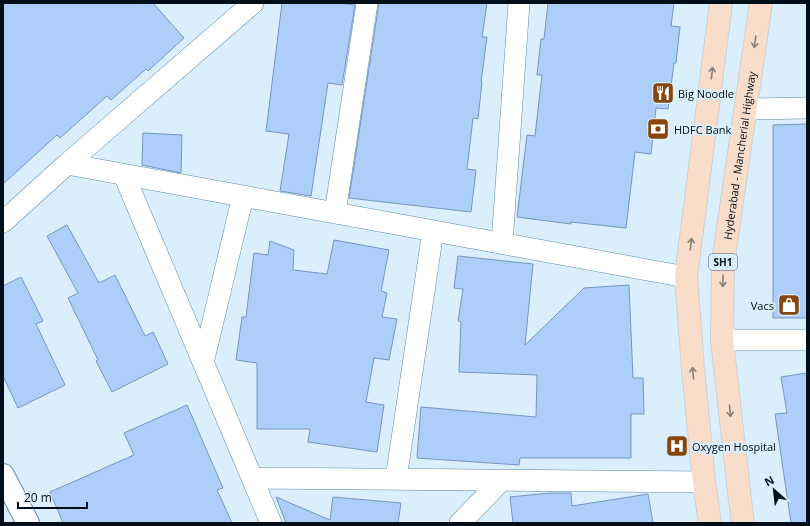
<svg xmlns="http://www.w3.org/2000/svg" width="810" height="526" font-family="'Open Sans',sans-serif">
<rect width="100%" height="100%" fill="#daeefb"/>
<path fill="#adcef9" stroke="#7796bf" d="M3,3h150l31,35 -36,33 -2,-2 -35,31 -4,-4 -47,42 -3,-3 -54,49z
M282,3h57l16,2 -13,80 -14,-2 -17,113 -31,-5 9,-57 -23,-3z
M379,3h108l-5,34h5l-6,45h1l-4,37 -5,-1 -6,51 9,1 -5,42 -122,-14z
M548,3h126l-3,23 9,1 -4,36h-2l-6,46 -12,-1 -5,46 -16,-2 -9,76 -55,-6v2l-54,-7 10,-82 8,1 7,-61h-5l4,-36h3z
M807,124v194h-34v-193z
M143,133l39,2 -1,38 -39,-8z
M67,225l32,58 16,-8 30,61 8,-4 15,32 -56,28 -16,-31 2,-1 -30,-62 10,-5 -31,-57z
M334,240l55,10 -8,41 6,2 -5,24 15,2 -8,41 -15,-2 -8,44 18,3 -7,47 -69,-10 2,-13h-53v-66l-21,-3 6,-43h4l8,-64 14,2 2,-14 24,9 -1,20 34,4z
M458,256l75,8 -8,81 59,-57 45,-3 4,93h10l1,36h-13v44h-111l-1,7 -102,-7 4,-51 115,10 1,-42 -78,-3 2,-50 -3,-1 5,-32 -9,-1z
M21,277l22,44 -7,3 29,61 -47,23 -15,-32v-90z
M807,373v150h-16l-16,-109 12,-1 -6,-36z
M187,405l36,83 -6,2 15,33h-169l-13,-31 84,-37 -10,-22z
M549,493h22l1,13 76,-12 5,29h-140l-3,-26z
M276,497l54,23 3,-23 68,6 -3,20h-112z"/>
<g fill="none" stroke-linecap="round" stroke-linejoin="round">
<g stroke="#5b8dab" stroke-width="22">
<path id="minor" d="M746,109l61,-1
M67,164l619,113
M124,175l147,348
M335,213l32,-210
M3,222l64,-58 186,-161
M502,243l17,-240
M722,340h85
M203,363l40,-167
M252,478l452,4
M396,479l37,-248
M460,523l42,-43"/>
</g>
<g stroke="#5b8dab" stroke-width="24">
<path id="tertiary" d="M3,475l25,48"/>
</g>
<g stroke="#cccfd1" stroke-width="24">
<g id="primary">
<path d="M710,523l-6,-41 -11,-113 -7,-92 35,-274"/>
<path id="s1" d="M743,523l-3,-23 -18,-160 1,-77 38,-260"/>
</g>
</g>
<use href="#minor" stroke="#fff" stroke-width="21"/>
<use href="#tertiary" stroke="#fff" stroke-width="22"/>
<use href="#primary" stroke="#f8ddcb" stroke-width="22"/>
</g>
<defs><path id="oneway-shaft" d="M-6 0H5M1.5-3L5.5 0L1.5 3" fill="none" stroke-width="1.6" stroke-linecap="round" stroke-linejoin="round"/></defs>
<g stroke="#88807b">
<use href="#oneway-shaft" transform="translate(755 42) rotate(98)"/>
<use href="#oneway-shaft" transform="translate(712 73) rotate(-83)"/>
<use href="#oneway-shaft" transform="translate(691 244) rotate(-83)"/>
<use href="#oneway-shaft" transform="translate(723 281) rotate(91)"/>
<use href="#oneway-shaft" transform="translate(693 373) rotate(-95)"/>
<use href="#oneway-shaft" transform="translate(730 411) rotate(84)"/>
</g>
<defs>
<g id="restaurant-square" transform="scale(1.15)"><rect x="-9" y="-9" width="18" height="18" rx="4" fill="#86460d" stroke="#daeefb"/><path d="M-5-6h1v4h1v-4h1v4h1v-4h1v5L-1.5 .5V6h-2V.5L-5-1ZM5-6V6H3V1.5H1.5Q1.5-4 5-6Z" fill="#fff"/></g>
<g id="bank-square" transform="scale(1.15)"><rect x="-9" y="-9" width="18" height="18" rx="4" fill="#86460d" stroke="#daeefb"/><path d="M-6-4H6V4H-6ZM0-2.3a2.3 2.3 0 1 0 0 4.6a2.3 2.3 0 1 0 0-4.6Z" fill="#fff"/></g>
<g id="shop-square" transform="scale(1.15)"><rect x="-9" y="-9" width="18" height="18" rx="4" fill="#86460d" stroke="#daeefb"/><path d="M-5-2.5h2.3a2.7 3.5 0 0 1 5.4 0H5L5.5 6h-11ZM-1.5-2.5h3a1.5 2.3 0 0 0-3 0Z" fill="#fff"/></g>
<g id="hospital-square" transform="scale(1.15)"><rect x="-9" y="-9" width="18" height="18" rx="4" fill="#86460d" stroke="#daeefb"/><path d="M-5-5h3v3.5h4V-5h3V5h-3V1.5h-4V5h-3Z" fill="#fff"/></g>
</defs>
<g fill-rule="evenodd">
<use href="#restaurant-square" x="663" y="93"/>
<use href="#bank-square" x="658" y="129"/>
<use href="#shop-square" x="789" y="305"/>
<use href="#hospital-square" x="677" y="446"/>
</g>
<g text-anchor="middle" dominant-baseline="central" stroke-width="4" stroke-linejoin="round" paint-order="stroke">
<rect fill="#daeefb" stroke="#41515d" stroke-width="1" x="709" y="254" width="28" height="16" rx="3"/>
<g font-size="10" font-weight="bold" fill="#000e19">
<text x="723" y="262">SH1</text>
</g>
<g font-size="11" fill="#000e19" stroke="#daeefb" text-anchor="start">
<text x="678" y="93">Big Noodle</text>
<text x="674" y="129">HDFC Bank</text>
<text x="774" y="305" text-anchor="end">Vacs</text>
<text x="692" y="446">Oxygen Hospital</text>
</g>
<g font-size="11" fill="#000e19" stroke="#daeefb">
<text stroke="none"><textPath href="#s1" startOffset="370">Hyderabad - Mancherial Highway</textPath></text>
</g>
</g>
<rect width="810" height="526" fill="none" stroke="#000e19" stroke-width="8"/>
<g transform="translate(774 490) rotate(332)" stroke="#daeefb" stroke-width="3" paint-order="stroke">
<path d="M0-3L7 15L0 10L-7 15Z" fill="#000e19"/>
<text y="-6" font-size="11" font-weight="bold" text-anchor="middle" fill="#000e19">N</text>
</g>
<path d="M18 502v6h69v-6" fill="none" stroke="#000e19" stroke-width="2"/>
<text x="24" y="502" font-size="12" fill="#000e19" stroke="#daeefb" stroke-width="3" paint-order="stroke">20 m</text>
</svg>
